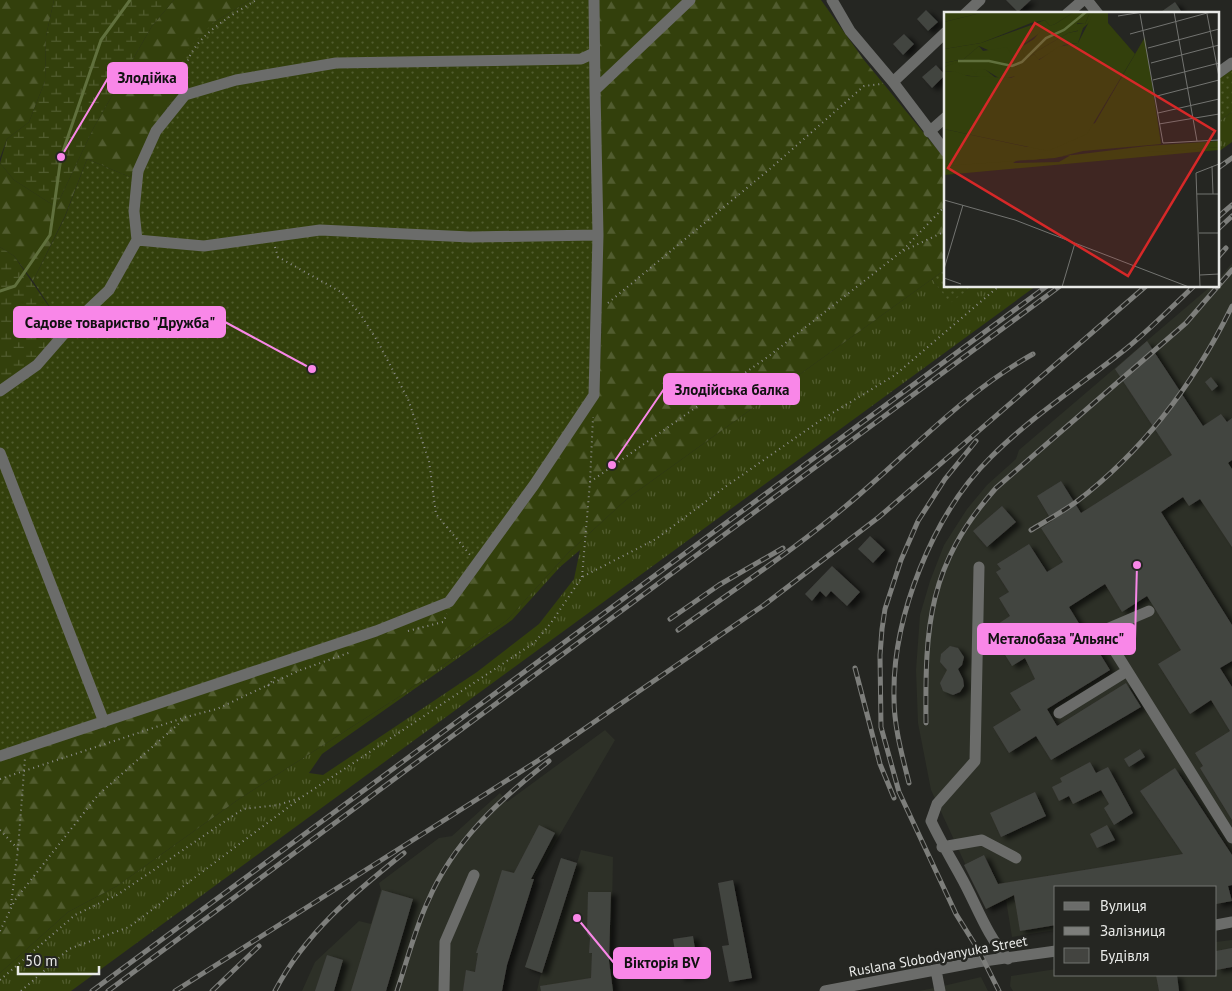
<svg xmlns="http://www.w3.org/2000/svg" width="1232" height="991" font-family="'PT Sans',sans-serif">
<defs>
<pattern id="grass-tufts" width="24" height="20" patternUnits="userSpaceOnUse" patternTransform="scale(1.25)"><rect width="24" height="20" fill="#33400c"/><path d="M3 7l-1-3M5 7V3M7 7l1-3M15 17l-1-3M17 17v-4M19 17l1-3" fill="none" stroke="#515c2f"/></pattern>
<pattern id="forest-firs" width="22" height="20" patternUnits="userSpaceOnUse" patternTransform="scale(1.25)"><rect width="22" height="20" fill="#33400c"/><path d="M5 1l3.5 6h-7zM16 11l3.5 6h-7z" fill="#515c2f"/></pattern>
<pattern id="wetland-marsh" width="20" height="14" patternUnits="userSpaceOnUse" patternTransform="scale(1.25)"><rect width="20" height="14" fill="#33400c"/><path d="M1 5h8M5 5V1M11 12h8M15 12V8" fill="none" stroke="#515c2f"/></pattern>
<pattern id="garden-dots" width="8" height="8" patternUnits="userSpaceOnUse" patternTransform="scale(1.25)"><rect width="8" height="8" fill="#33400c"/><path d="M2 2h.1M6 6h.1" fill="none" stroke="#515c2f" stroke-width="1.8" stroke-linecap="round"/></pattern>
<filter id="shadow"><feDropShadow dx="5.5" dy="3" stdDeviation="2.5" flood-color="#0009"/></filter>
</defs>
<rect width="100%" height="100%" fill="#252622"/>
<path fill="#2d3027" d="M1232,263v622l-4,1 4,15 -16,3v-17h-160v43l-44,7 -6,-37 -20,9 -55,-119 -13,-67 -2,-53 4,-55 10,-34 14,-36 23,-36 20,-24 29,-26 3,-9 192,-164h7v-6z
M605,730l10,10 -81,139 -27,83 -5,29h-200l13,-29 44,-41 12,3 10,-34 -2,-7 60,-45 13,-2 48,-43 7,9z
M581,850l32,7 -2,103 3,31h-77l4,-18 -16,-6 36,-109 16,5z
M1232,940v51h-219l-3,-5 1,-10 45,-7v6h160v-33z
M981,977l7,14h-69l20,-4z"/>
<path fill="url(#grass-tufts)" fill-rule="evenodd" d="M1232,112v30l-14,10v-30z
M932,279l18,23 23,-16h63l-965,705h-71v-18l68,-61 49,-26 122,-87 158,-101 110,-78 62,-68 59,-54zM580,550l-6,29 -35,45 -62,48 -154,103 -14,-2 13,-19 190,-134 48,-53z"/>
<path fill="url(#forest-firs)" d="M0,0h54l-8,36 -1,45 -16,41 -22,17 -7,19z
M174,0h76l-37,23 -36,61 -1,11 -23,33 -23,49 -43,-18 -22,57 -32,65 -19,-25 -14,-9v-84l14,17 42,27 38,-80 58,-101z
M597,0h224l43,60 82,100v109l-318,229 -59,54 -62,68 -110,78 -158,101 -122,87 -49,26 -68,61v-213l598,-362 4,-78z"/>
<path fill="url(#wetland-marsh)" d="M54,0h120l-22,26 -58,101 -38,80 -42,-27 -14,-17 7,-24 22,-17 16,-41 1,-45z
M0,247l14,9 49,71 -18,25 -45,35z"/>
<path fill="url(#garden-dots)" d="M250,0h347l5,320 -4,78 -144,206 -454,156v-373l45,-35 18,-25 -30,-46 32,-64 22,-58 43,18 23,-49 23,-33 5,-32 5,-12 27,-28z
M1232,70v42l-14,10v-43z
M946,269v17h27l-23,17 -18,-24z"/>
<g fill="none" stroke-linecap="round" stroke-linejoin="round">
<path stroke="#60703d" stroke-width="3" d="M0,291l15,-5 35,-51 11,-78 40,-117 29,-40"/>
</g>
<path fill="#434440" filter="url(#shadow)" d="M1006,0h25l-13,12z
M1175,2l8,12h-25z
M926,10l12,12 -10,9 -11,-12z
M904,34l10,10 -11,11 -10,-11z
M936,65l9,10 -13,13 -10,-11z
M1147,341l56,85 18,-12 6,8 5,-4v42l-4,3 4,6v78l-32,-48 -11,7 -6,-9 -22,15 71,113v36l-12,7 12,19v133l-32,-52 3,-2 -8,-13 35,-22 -19,-31 -21,14 -32,-50 23,-14 -34,-54 -25,16 -17,-28 -36,23 11,18 -15,9 12,20 17,-10 16,26 -63,39 10,17 69,-43 15,24 -90,53 -15,-24 -27,17 -16,-26 28,-17 -11,-17 25,-14 -10,-21 -13,8 -18,-29 9,-5 -5,-8 12,-8 -11,-18 10,-6 -13,-20 5,-3 -4,-5 32,-20 18,28 16,-10 -22,-34 11,-7 -15,-25 24,-15 20,32 91,-58 -57,-86z
M1211,377l7,9 -6,5 -7,-9z
M1002,506l14,16 -29,25 -14,-16z
M870,536l15,14 -12,13 -15,-14z
M832,566l28,26 -13,14 -16,-15 -5,6 -6,-6 -8,10 -7,-7z
M950,646l8,2 6,9 -2,8 -4,4 5,10 1,7 -4,6 -7,3 -10,-4 -3,-8 7,-13 -7,-8 1,-8z
M1140,749l5,8 -16,10 -5,-8z
M1090,762l6,11 12,-6 25,46 -19,12 -10,-17 5,-4 -8,-14 -28,14 -4,-8 -10,5 -7,-14 10,-5 -2,-4z
M1175,768l57,87v30l-4,1 4,15 -16,3v-17h-160v38l-36,6 -6,-36 -28,14 -22,-44 20,-10 14,29 185,-30 -43,-63z
M1035,792l11,24 -45,21 -11,-24z
M539,825l16,8 -24,46h3l-27,86 -5,26h-39l3,-21 9,2 3,-19h-2l26,-83 12,3z
M1107,825l8,15 -18,8 -7,-14z
M561,858l16,5 -35,110 -17,-6z
M733,880l19,98 -23,4 -7,-36 7,-1 -11,-62z
M382,890l31,9 -27,92h-35z
M588,892h23l-2,69 4,30h-72l-1,-5 51,-8 1,-25h-3l1,-15 -3,-4z
M693,936l6,39 -20,3 -6,-39z
M1232,948v19l-16,3v-19z
M327,955l16,5 -9,31h-19z
M1156,975h21l2,16h-20z"/>
<g fill="none" stroke-linecap="round" stroke-linejoin="round">
<path stroke="#8e8f8c" stroke-width="2" stroke-dasharray="1 4" stroke-linecap="butt" d="M184,85c-3,-43 41,-65 72,-85
M275,247l3,10 63,35 20,23 17,27 30,57 21,62 7,53 35,42
M903,250l43,-45
M608,303l163,-135 93,-82 17,-2
M590,482l179,-126 132,-104 45,-21
M582,577l8,-95 3,-65
M408,631l35,-9 4,-8
M268,686l8,-10
M0,779l186,-62 31,-8 81,-38 53,-19
M0,830l18,19
M11,905l7,-56 7,-91
M0,931l15,-31 83,-105 86,-76
M0,980l75,-65 42,-20 126,-86 35,-4 22,-7
M21,991l48,-42 60,-22 173,-130 232,-154 17,-20 31,-46 74,-38 69,-52 96,-67 74,-45 104,-89"/>
<path stroke="#6b6c6a" stroke-width="11" d="M594,0l1,90
M832,0l18,31 43,51 53,70
M1087,0l11,14
M965,14l15,-14
M1067,14l16,-14
M1218,73l14,-10
M893,82l53,-50
M929,132l17,-15
M137,240l67,6 116,-16 150,7 128,-2
M0,391l37,-26 34,-39 38,-36 28,-50 -3,-29 4,-40 18,-40 29,-36 51,-15 100,-17 245,-4 13,-6
M0,453l104,269
M979,567l-4,194 -38,43 -6,17c9,19 19,36 29,54 16,28 26,60 48,84
M1149,611l-40,17 -1,12 124,198
M1059,713l68,-42
M0,756l376,-125 73,-29 85,-117 60,-90 4,-160 -3,-145 95,-90
M942,847l40,-7 34,18
M1216,925l16,-3
M936,970l4,21
M444,991l1,-49 29,-67
M825,991l152,-29 79,-11"/>
<g stroke="#7d7e7b" stroke-width="5">
<path id="rail" d="M1218,168l14,-10
M1218,217l14,-12
M1218,229l14,-13
M1218,257l8,-9
M976,441l-31,38 -27,42 -17,39 -16,49 -3,20 -2,26 1,72 18,65 57,122 23,37 20,40
M1031,530c15,-9 31,-18 45,-28 68,-52 119,-120 156,-196
M670,619l49,-34 64,-37
M678,630c61,-44 125,-86 182,-136 57,-49 107,-103 173,-140
M855,668l25,96 14,34
M926,723c-1,-98 2,-158 70,-235l190,-165 46,-53
M909,783c-7,-28 -15,-56 -15,-85 -2,-81 39,-184 97,-241 41,-41 91,-73 136,-109 23,-19 45,-41 67,-62
M92,991l955,-705
M108,991l952,-705
M175,991l364,-231 225,-155 115,-88 267,-231
M212,991l47,-45
M275,991c30,-58 79,-98 129,-138
M397,991c10,-30 18,-62 31,-90 26,-60 71,-101 121,-140"/>
</g>
<use href="#rail" stroke="#252622" stroke-width="3" stroke-dasharray="9" stroke-linecap="butt"/>
</g>
<g text-anchor="middle" dominant-baseline="central" stroke-width="5" stroke-linejoin="round" paint-order="stroke">
<g font-size="14" fill="#e9eae8" stroke="#252622">
<text transform="translate(938 956) rotate(-10)">Ruslana Slobodyanyuka Street</text>
</g>
</g>
<g transform="translate(944 12)">
<rect width="275" height="275" fill="#252622"/>
<path d="M203,134l1,5 71,-4v3l-275,25v-9l21,-4 67,-2zM127,143l-12,7 -46,1 3,-2z" fill="#33400c" fill-rule="evenodd"/>
<path d="M0,0h41l-41,10zM146,0h4l-1,7 -10,9 -5,15 -14,2 -26,15 -4,-6 -19,13v-5l-36,-16 -15,13 -20,4v-14l37,-6 64,-23 5,6 -26,18 1,14 43,-25 10,-2 -1,-7h8zM201,25l16,107 -78,7 -28,7 -111,8v-37l83,18 68,-24zM14,49l28,9 11,9 -43,-5 -1,-3 -9,1v-5z" fill="#33400c"/>
<path d="M130,0h16l-5,12 -8,-1 3,7 -12,3 -43,25 -4,-11 13,-8 9,-11 12,-4zM35,34l4,5 24,-4 8,15v14l-13,4 -16,-10 -8,-1 -2,6 -6,-8h-10l-2,-5 -14,5v-4l20,-4z" fill="#33400c"/>
<path d="M41,0h89l-19,12 -5,2 -5,-6 -14,3 -50,20 -37,6v-27zM150,0h14v11l27,31 -48,80 -39,17 -104,-22v-57l9,-1 15,5 43,2 4,-2v-9l19,-13 5,6 19,-13 20,-4zM275,129v6l-55,5 -17,-1v-5z" fill="#33400c"/>
<path fill="none" stroke="#60703d" stroke-width="2.5" d="M14,49h31l23,5 10,-4 24,-24 18,-8 22,-18"/>
<path fill="none" stroke="#737471" stroke-width="1" d="M230,0l23,129M196,2l23,129 56,-3M263,2l12,63M174,4l25,-4M186,22l81,-22M204,36l71,-19M207,51l68,-18M209,68l66,-17M213,84l62,-16M214,101l61,-14M215,112l60,-10M268,154l1,28M253,182h22M0,188l71,20 174,67M255,221h20M0,257l19,-64M256,263l19,-1M0,266l17,6M118,275l13,-44M256,275l-4,-114 23,-9"/>
<path fill="#d62828" fill-opacity="0.15" stroke="#d62828" stroke-width="2.5" d="M91,11l180,108 -87,145 -180,-108z"/>
<rect width="275" height="275" fill="none" stroke="#e9eae8" stroke-width="2.5"/>
</g>
<path fill="none" stroke="#f987e8" stroke-width="2" d="M61 157L108 78M312 369L225 322M612 465L664 389M1137 565L1135 639M577 918L614 963"/>
<g fill="#f987e8" stroke="#252622" stroke-width="2">
<circle cx="61" cy="157" r="5"/>
<circle cx="312" cy="369" r="5"/>
<circle cx="612" cy="465" r="5"/>
<circle cx="1137" cy="565" r="5"/>
<circle cx="577" cy="918" r="5"/>
</g>
<g fill="#f987e8" stroke="#f987e8" stroke-width="2">
<rect x="108" y="63" width="79" height="30" rx="5"/>
<rect x="14" y="307" width="211" height="30" rx="5"/>
<rect x="664" y="374" width="135" height="30" rx="5"/>
<rect x="978" y="624" width="157" height="30" rx="5"/>
<rect x="614" y="948" width="96" height="30" rx="5"/>
</g>
<g font-size="15" text-anchor="middle" font-weight="bold" fill="#111">
<text x="147" y="83">Злодійка</text>
<text x="120" y="328">Садове товариство "Дружба"</text>
<text x="732" y="395">Злодійська балка</text>
<text x="1056" y="644">Металобаза "Альянс"</text>
<text x="662" y="968">Вікторія BV</text>
</g>
<rect x="1054" y="886" width="162" height="90" fill="#252622" stroke="#737471"/>
<rect x="1064" y="902" width="25" height="8" fill="#6b6c6a" stroke="#737471"/>
<text x="1100" y="911" font-size="15" fill="#e9eae8">Вулиця</text>
<rect x="1064" y="927" width="25" height="8" fill="#7d7e7b" stroke="#737471"/>
<text x="1100" y="936" font-size="15" fill="#e9eae8">Залізниця</text>
<rect x="1064" y="948" width="25" height="15" fill="#434440" stroke="#737471"/>
<text x="1100" y="961" font-size="15" fill="#e9eae8">Будівля</text>
<path d="M18 966v8h81v-8" fill="none" stroke="#e9eae8" stroke-width="2.5"/>
<text x="25" y="966" font-size="15" fill="#e9eae8" stroke="#252622" stroke-width="4" paint-order="stroke">50 m</text>
</svg>
